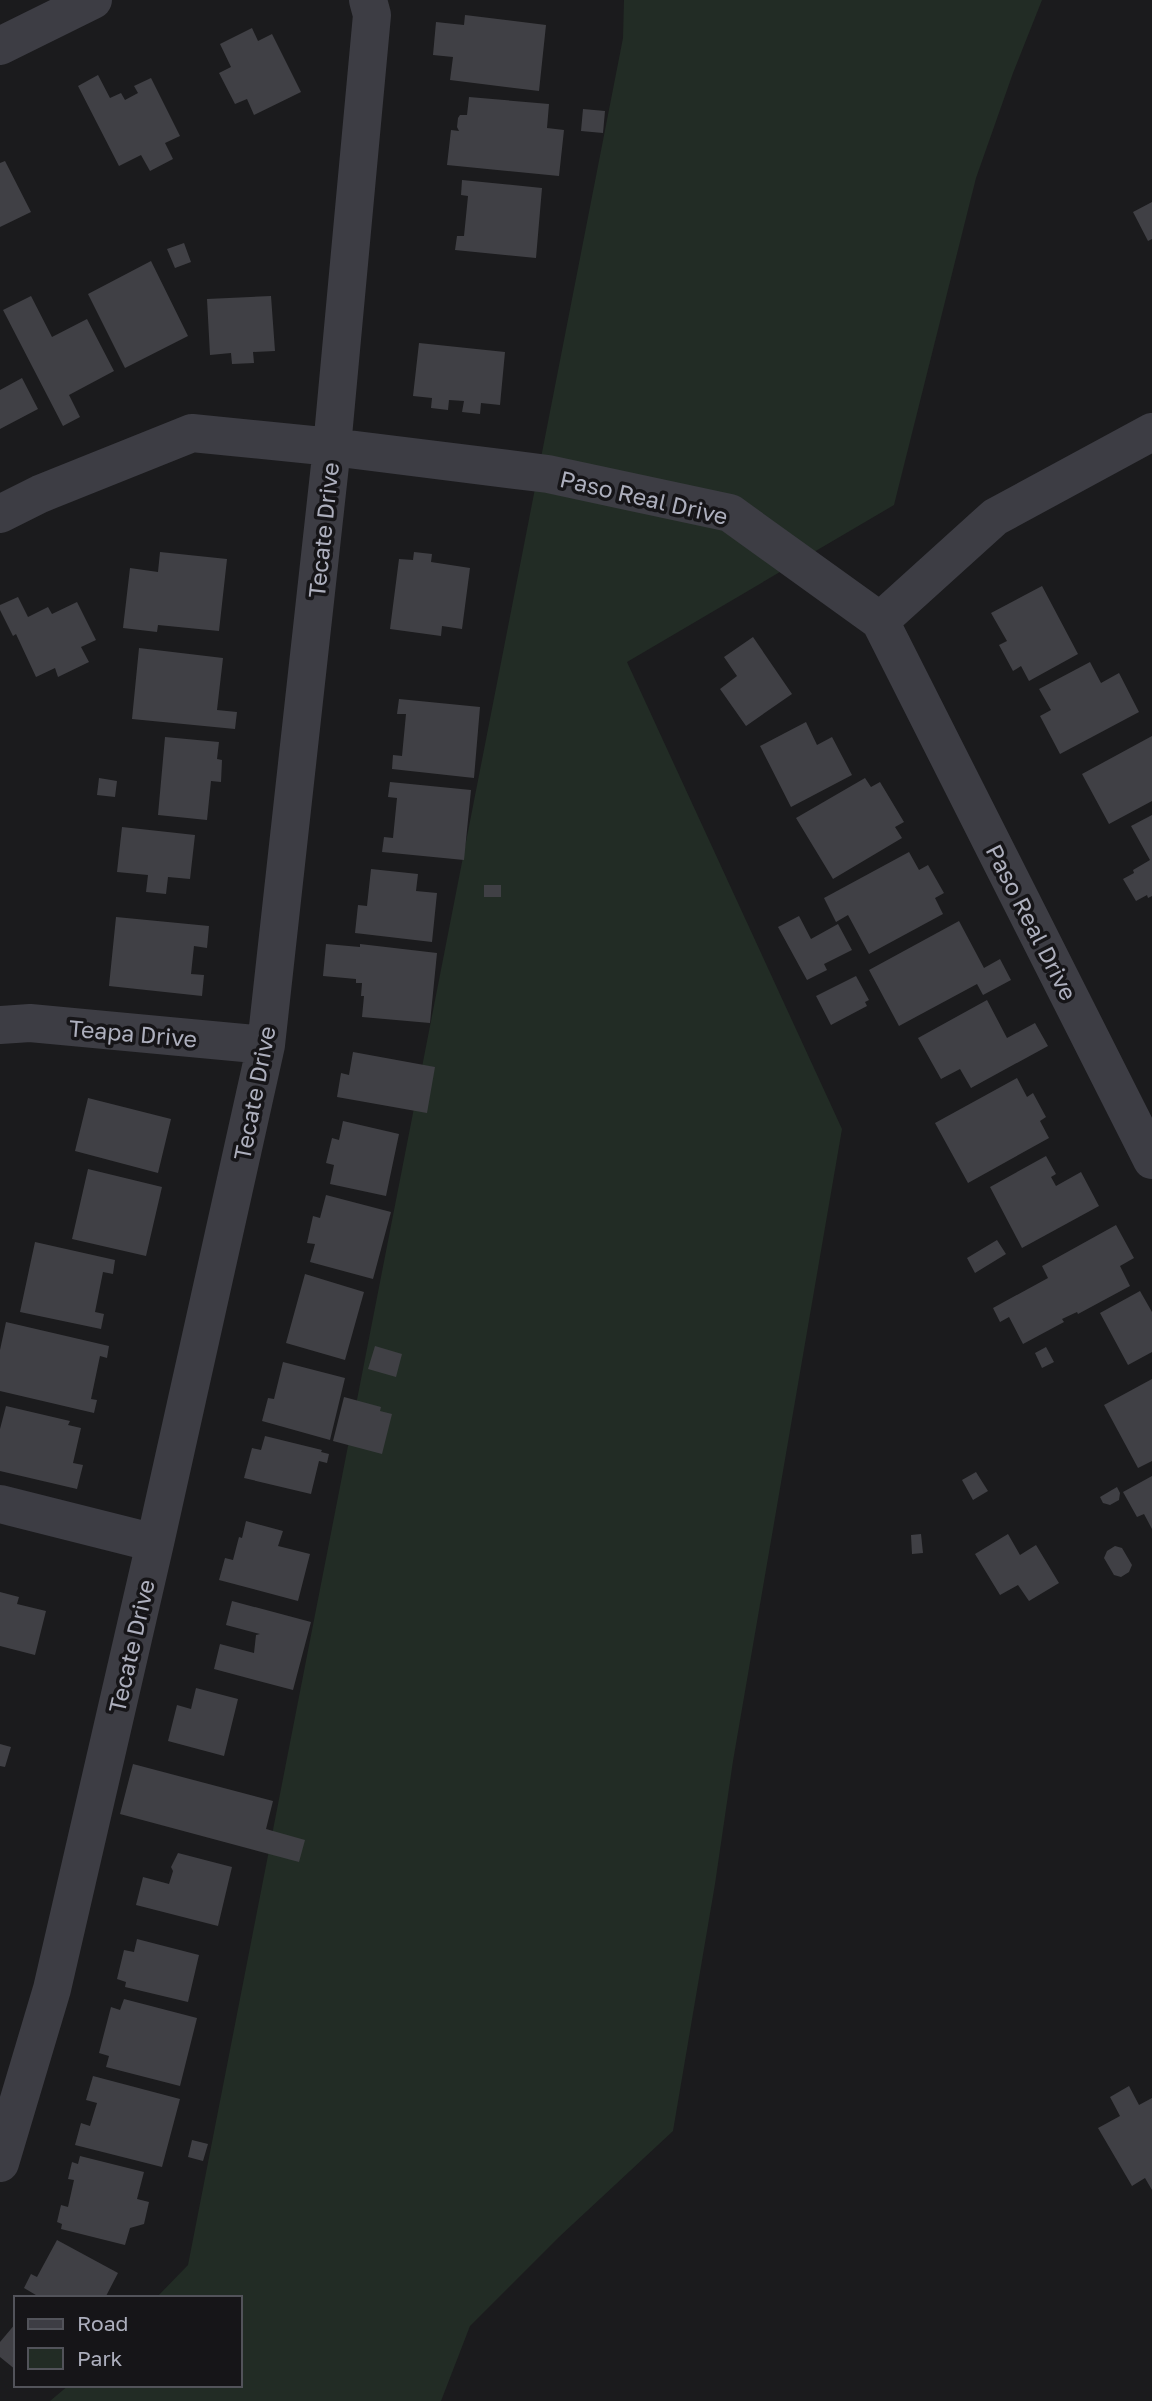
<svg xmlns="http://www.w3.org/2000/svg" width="1152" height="2401" font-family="'Golos Text',sans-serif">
<rect width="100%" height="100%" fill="#1b1b1d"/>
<path fill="#222c25" d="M624,0h418l-29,73 -37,105 -82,327 -267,157 215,467 -109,632 -18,123 -42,247 -114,106 -89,89 -29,75h-391l19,-16h171v-87h-84l32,-33 435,-2227z"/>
<path fill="#404045" d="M465,15l81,10 -7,66 -89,-11 3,-23 -20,-2 3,-33 28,3z
M252,28l6,13 14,-7 29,58 -47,23 -7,-16 -12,5 -16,-31 12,-6 -11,-23z
M98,75l12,23 11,-5 4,7 13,-7 -4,-7 17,-8 29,58 -15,7 8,16 -23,12 -9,-16 -22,11 -41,-80z
M469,97l80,7 -2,24 17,2 -5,46 -112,-11 4,-35 8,1 -2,-4 1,-9 2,-3h7z
M583,109l22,2 -2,22 -22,-2z
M5,161l26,51 -31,15v-64z
M462,180l80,8 -6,70 -81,-8 2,-14h7l4,-40 -7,-1z
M1152,202v37l-4,2 -15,-29z
M184,243l7,19 -16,6 -8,-19z
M151,261l37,75 -63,32 -37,-74z
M31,296l21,41 35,-18 27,52 -45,24 11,22 -17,9 -60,-116z
M271,296l4,55 -22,1 1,11 -22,1 -1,-11 -21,2 -3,-56z
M419,343l86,9 -5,53 -19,-2 -1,11 -18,-2 2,-11 -15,-1 -1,10 -17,-2 1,-10 -19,-2z
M22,378l16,31 -38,20v-39z
M160,552l67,7 -8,72 -61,-6 -1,7 -34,-4 7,-60 28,4z
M414,552l18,2 -1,8 39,6 -8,61 -20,-3 -1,10 -51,-7 9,-70 14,1z
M1042,586l36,68 -49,27 -8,-15 -8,5 -14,-26 8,-4 -16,-28z
M18,597l10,20 20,-10 4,7 25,-12 19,38 -15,7 8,15 -31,15 -3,-9 -19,9 -20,-43 -3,2 -13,-26v-5z
M753,637l39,57 -46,32 -26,-37 17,-13 -13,-19z
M139,648l84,10 -6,52 20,2 -2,17 -103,-10z
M1090,662l11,21 18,-10 20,39 -79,42 -20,-38 11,-6 -12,-21z
M399,699l81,8 -6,71 -82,-9 1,-14 9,1 4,-42h-9z
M806,722l11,23 15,-8 20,38 -61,32 -31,-61z
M1152,736v65l-43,23 -27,-50z
M165,737l54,5 -2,17 5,1 -1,22 -10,-1 -4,39 -49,-5z
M99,778l18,3 -2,16 -18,-2z
M865,778l6,9 9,-5 24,40 -9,5 7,11 -69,41 -37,-61z
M390,782l81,8 -7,70 -82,-8 2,-15 9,1 4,-40 -9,-1z
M1152,815v81l-4,2 -1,-3 -11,6 -13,-22 11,-6 -1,-3 17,-10 -19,-34z
M122,827l73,8 -5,44 -22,-2 -2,17 -20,-2 2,-17 -31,-3z
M909,852l10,18 9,-5 16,28 -9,5 8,16 -74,40 -21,-39 -12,7 -12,-24z
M371,869l47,5 -2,17 21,2 -5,49 -77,-9 3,-28 9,1z
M484,885h17v12h-17z
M799,916l12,23 27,-15 14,26 -28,14 3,6 -20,10 -29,-53z
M116,917l93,9 -2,22 -13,-2 -3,28 13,1 -2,21 -93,-10z
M959,921l25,47 16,-9 11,21 -28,15 -6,-11 -78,42 -30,-56z
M326,944l34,3v-3l77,9 -7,70 -68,-6 2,-21h-3l1,-13h-6v-4l-33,-3z
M856,976l13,24 -4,2 2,4 -36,19 -15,-29z
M987,1000l20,38 28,-15 13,23 -77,42 -11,-19 -19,10 -23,-41z
M353,1052l82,15 -8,46 -90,-16 4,-24 8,2z
M1017,1078l10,19 6,-4 13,24 -6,4 9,17 -81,45 -33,-60z
M88,1098l83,21 -13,54 -83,-22z
M343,1121l56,13 -13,62 -56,-12 4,-19 -8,-2 6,-25 7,2z
M1046,1156l10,18 -5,3 5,9 25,-14 18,34 -77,42 -32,-61z
M88,1169l74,18 -16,69 -74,-17z
M326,1195l65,17 -18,67 -63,-17 5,-18 -8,-1 6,-27 7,2z
M1116,1225l18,33 -14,8 10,20 -52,28 -1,-2 -15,7 2,3 -41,22 -14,-27 -9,5 -7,-14 55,-30 -6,-12z
M997,1240l9,14 -31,19 -8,-15z
M35,1242l80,18 -2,14 -10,-2 -8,40 9,2 -3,15 -81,-17z
M305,1274l59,18 -19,68 -59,-17z
M1140,1291l12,21v40l-24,13 -28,-52z
M6,1322l103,24 -2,12 -7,-2 -9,43 6,1 -3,13 -94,-22v-41z
M375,1346l27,8 -6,23 -28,-8z
M1046,1347l8,15 -12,6 -7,-15z
M283,1362l62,16 -15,62 -68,-19 6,-23 6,1z
M1152,1379v82l-14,7 -34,-63z
M344,1397l37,10 -1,4 12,3 -10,40 -49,-13z
M6,1406l64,15 -2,4 13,3 -8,35 10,2 -6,24 -77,-18v-42z
M265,1436l57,14 -1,2 8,2 -2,9 -8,-2 -8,33 -67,-16 8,-30 9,2z
M976,1472l12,19 -15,9 -11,-20z
M1152,1476v53l-8,-15 -7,3 -14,-25z
M1117,1487l3,6 -1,7 -9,5 -7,-2 -3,-6z
M246,1521l37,10 -5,15 32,8 -12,47 -79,-21 6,-22 8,2 6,-23 3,1z
M921,1534l2,19 -11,1 -1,-19z
M1008,1534l12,21 16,-10 23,38 -30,18 -11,-16 -18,10 -25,-41z
M1115,1546l7,2 10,17 -3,7 -8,5 -7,-2 -10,-17 3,-7z
M0,1592l19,5 -2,7 29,7 -11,44 -35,-9z
M232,1601l79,21 -18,68 -79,-21 6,-25 34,9 2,-18 4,-1 -34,-9z
M196,1688l42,11 -14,57 -56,-15 9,-36 14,4z
M0,1744l11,3 -6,20 -5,-1z
M133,1764l140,37 -7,28 39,11 -6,22 -179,-48z
M178,1853l54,14 -14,59 -82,-21 7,-28 26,7 4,-13 -2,-4z
M137,1939l62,16 -11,47 -63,-15 1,-5 -9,-3 7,-29 10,2z
M124,1999l73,19 -17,68 -74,-19 3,-11 -10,-3 12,-46 9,3z
M93,2076l87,23 -18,68 -87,-22 6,-22 9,3 7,-23 -11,-3z
M1129,2086l10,19 13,-7v92l-7,-12 -13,8 -34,-58 22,-12 -10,-19z
M192,2140l16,4 -5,17 -15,-4z
M80,2156l64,16 -7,27 12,3 -5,22 -14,4 -5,17 -64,-16 1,-5 -5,-2 4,-17 7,2 6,-27 -6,-1 4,-17 6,2z
M57,2240l61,33 -13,25h-64l-17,-10 7,-14 6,3z
M16,2323v47l-16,-13v-15z"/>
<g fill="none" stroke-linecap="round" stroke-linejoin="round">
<path stroke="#3d3d44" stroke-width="38" d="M0,46l93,-46
M0,514l40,-20 152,-61 140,14 216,27 182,39 150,108 272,539
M880,621l115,-104 157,-85
M0,1025l30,-2 236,22
M0,1504l155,39
M0,2163l52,-174 103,-446 111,-498 66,-598 40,-432 -4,-15"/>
</g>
<g text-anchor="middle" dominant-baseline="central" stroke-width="7" stroke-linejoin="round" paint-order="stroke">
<g font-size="23" fill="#adafbd" stroke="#161518">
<text transform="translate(644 497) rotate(13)">Paso Real Drive</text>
<text transform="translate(323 530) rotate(-84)">Tecate Drive</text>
<text transform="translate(1032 922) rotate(63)">Paso Real Drive</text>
<text transform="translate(133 1033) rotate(5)">Teapa Drive</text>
<text transform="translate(254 1093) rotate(-79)">Tecate Drive</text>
<text transform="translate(131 1646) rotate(-77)">Tecate Drive</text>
</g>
</g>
<rect x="14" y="2296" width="228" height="91" fill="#161518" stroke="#52535a" stroke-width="2"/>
<rect x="28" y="2319" width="35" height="10" fill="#3d3d44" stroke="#52535a" stroke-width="2"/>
<text x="77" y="2331" font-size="21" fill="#adafbd">Road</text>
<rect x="28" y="2348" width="35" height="21" fill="#222c25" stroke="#52535a" stroke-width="2"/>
<text x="77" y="2366" font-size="21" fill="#adafbd">Park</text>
</svg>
